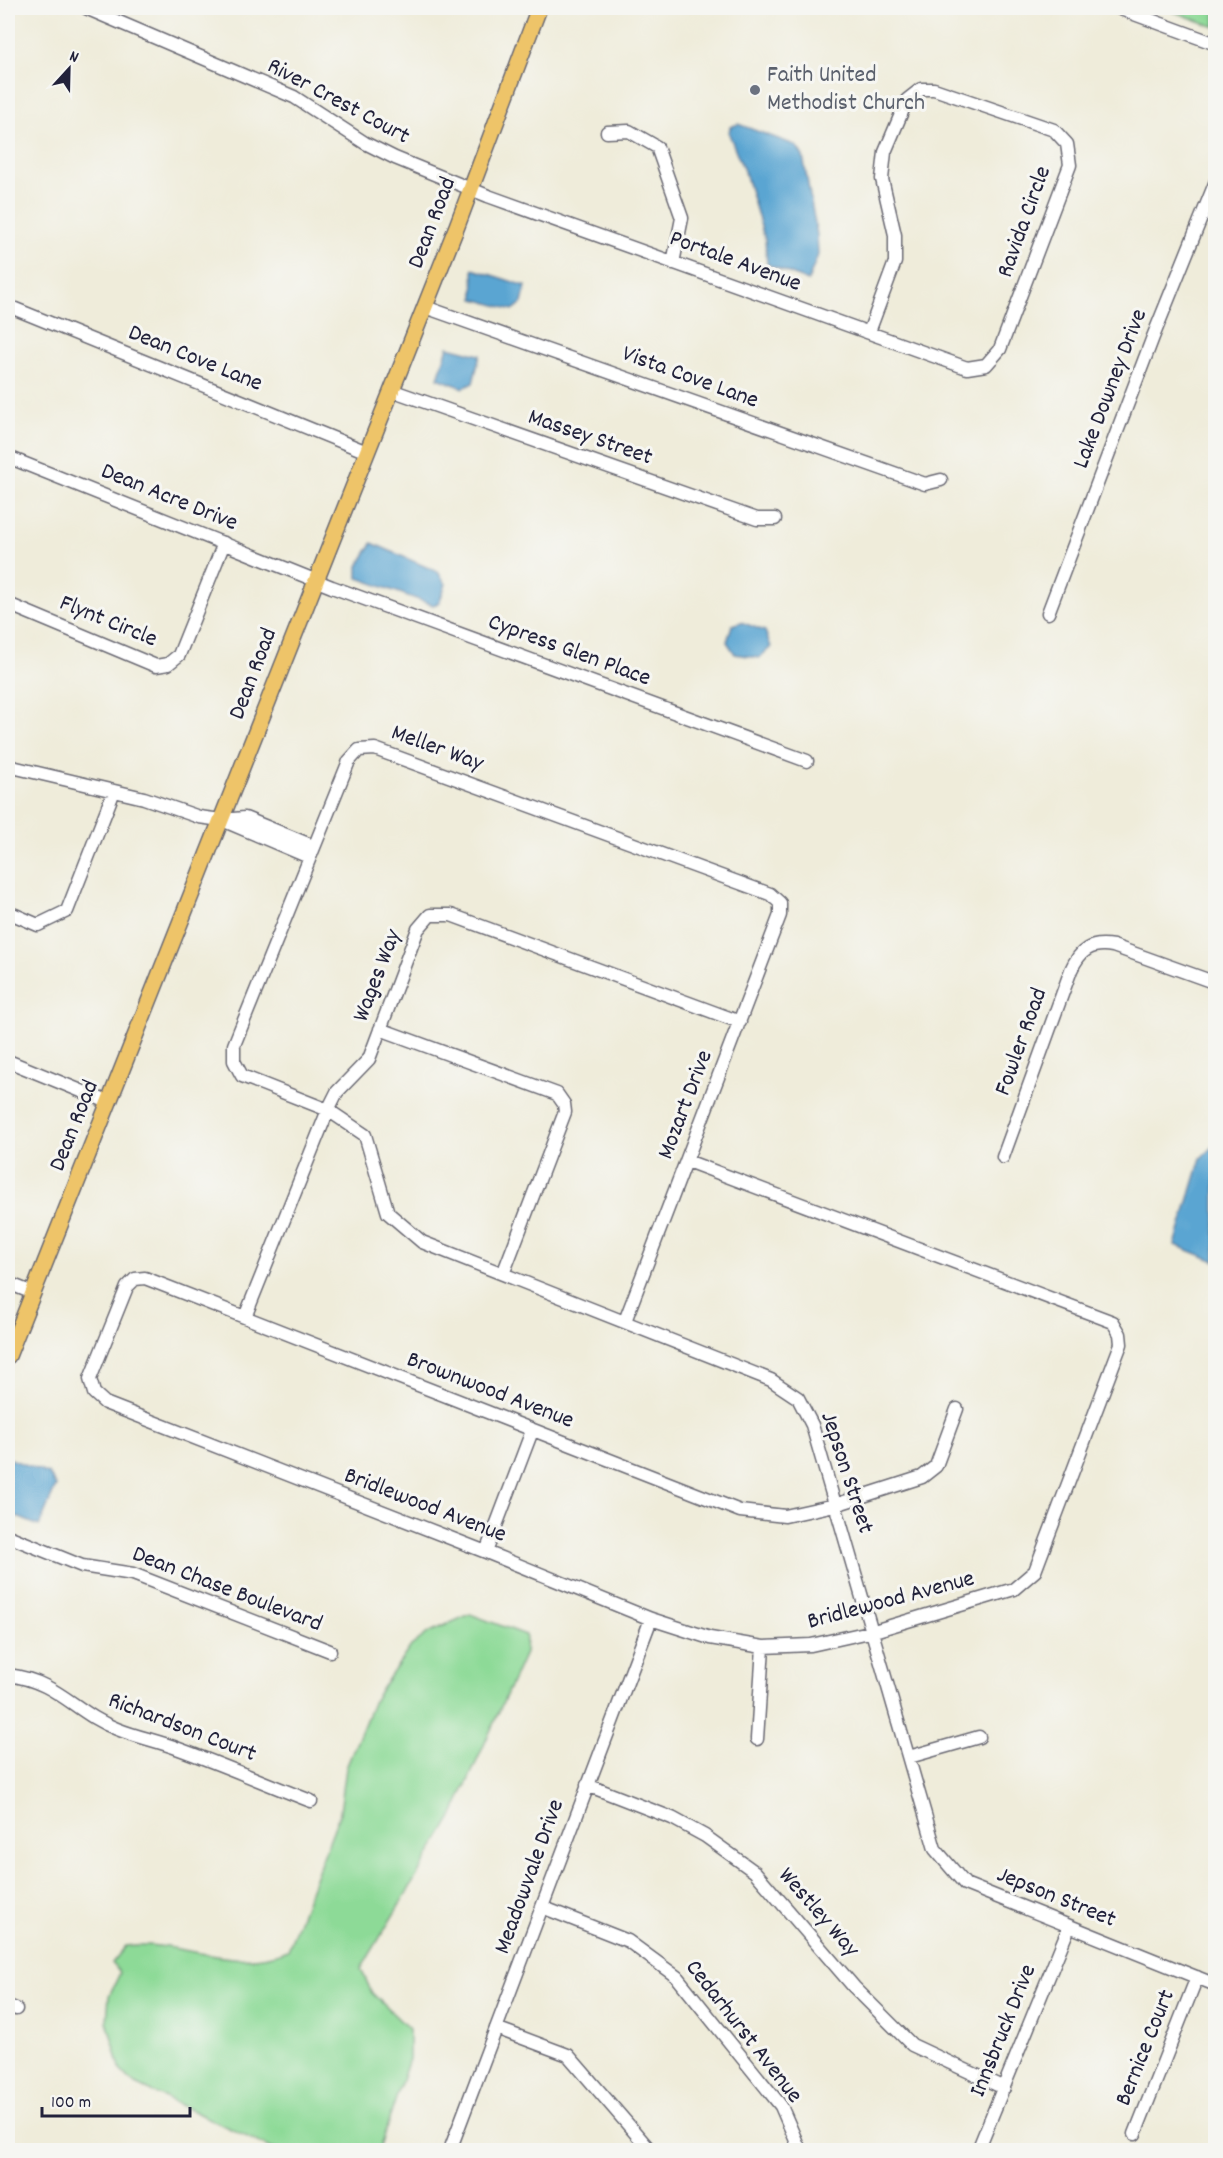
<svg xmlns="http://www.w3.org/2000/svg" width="1223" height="2158" font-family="Dekko,sans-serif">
<rect width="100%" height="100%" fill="#f6f6f2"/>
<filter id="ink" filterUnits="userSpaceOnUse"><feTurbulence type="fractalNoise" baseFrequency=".0167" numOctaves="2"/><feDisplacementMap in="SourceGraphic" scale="12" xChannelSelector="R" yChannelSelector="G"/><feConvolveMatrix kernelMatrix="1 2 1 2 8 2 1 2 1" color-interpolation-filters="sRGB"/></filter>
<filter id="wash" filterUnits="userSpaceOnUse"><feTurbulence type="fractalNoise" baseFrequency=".008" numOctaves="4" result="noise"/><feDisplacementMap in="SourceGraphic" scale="24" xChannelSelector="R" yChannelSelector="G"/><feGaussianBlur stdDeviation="1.35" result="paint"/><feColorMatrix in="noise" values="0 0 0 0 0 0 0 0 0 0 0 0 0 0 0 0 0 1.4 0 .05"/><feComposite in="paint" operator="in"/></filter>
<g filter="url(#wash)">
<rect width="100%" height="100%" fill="#efecda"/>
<path fill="#8dda97" stroke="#587e69" stroke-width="1.5" d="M1164,8h51v19z
M470,1614l56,21 -1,18 -74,166 -90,150 11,24 37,36v30l-30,91h-104l-139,-66 -15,-13 -14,-50 2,-25 11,-23 -8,-10 14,-17c57,-7 102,28 162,4l52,-138 6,-44 29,-70 36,-52 17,-13z"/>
<path fill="#5aa5d2" stroke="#3e6486" stroke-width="1.5" d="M738,124l54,20 6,4 5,8 14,79 1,20 -10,26 -41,-17 -2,-24 -19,-64 -17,-42 1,-7z
M473,269l53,17 -4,17 -9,7 -39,-11z
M448,347l32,8 -7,28 -10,5 -25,-10z
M372,543l66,29 8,12 -7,19 -6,2 -75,-27v-12z
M741,622l24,9 6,16 -12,11 -24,-4 -8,-12 5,-17z
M1215,1144v117l-40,-16 26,-87z
M8,1458l41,16 7,12 -17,40 -31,-13z"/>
</g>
<g filter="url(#ink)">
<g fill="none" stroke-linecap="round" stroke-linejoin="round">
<g stroke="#6a6973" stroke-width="15">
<path id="minor" d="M86,8l208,89 71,46 30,15 93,38 479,172 19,-3 14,-16 70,-184 -3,-21 -13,-14 -120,-41h-13l-14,11 -22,52 -3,27 13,56v27l-26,70
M1118,8l98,36
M607,132l22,-1 28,16 25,71 -9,45
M8,306l359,146
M425,307l500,177 16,-4
M391,390l366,129h18
M8,457l324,130 475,174
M8,604l148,62 12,-2 11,-9 45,-112
M1048,613l105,-276 63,-156
M8,766l136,32 55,19 22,3 24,-2 68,28
M222,820l87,37
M8,912l30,13 29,-14 47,-120
M380,1029l177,65 7,10 1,8 -62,162
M8,1061l100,41
M1003,1157l68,-187c9,-20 20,-28 42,-24l103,37
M687,1161l426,161 7,12 1,10 -86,227 -21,18 -140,42 -63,14 -48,2 -53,-9 -59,-19 -165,-67 -381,-149 -11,-10 -4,-14 37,-92 8,-8 10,-1 595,233 45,5 50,-11 87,-28 14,-11 21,-57
M8,1283l25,10
M245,1317l83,-207 9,-18 32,-33 49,-130 12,-14h21l289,107
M625,1321l155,-406v-12l-10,-9 -395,-145 -16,1 -10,11 -115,284v16l8,15 86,34 37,25 23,78 34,29 349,138 27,18 14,27 123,424 30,35 251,101
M8,1536l74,30 51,8 197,77
M486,1552l46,-121
M8,1675c50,6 67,38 109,54 20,8 41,12 62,20 44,16 88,35 132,52
M757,1739l6,-92
M909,1757l70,-20
M587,1785l85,33 33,18 50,36 99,115 58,58 92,43
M542,1907l86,34 49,36 104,129 19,44
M8,2006l8,3
M496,2028l72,27 82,95
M1135,2134l62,-157
M450,2150l201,-531
M978,2150l91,-223"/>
</g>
<g stroke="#6a6973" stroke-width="18">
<path id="major" d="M8,1356l449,-1130 82,-218"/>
</g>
<use href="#minor" stroke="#fff" stroke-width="12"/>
<use href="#major" stroke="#eec469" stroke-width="15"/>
</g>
</g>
<circle fill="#6b7280" stroke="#f6f6f2" stroke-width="2" cx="755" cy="90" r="6"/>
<g text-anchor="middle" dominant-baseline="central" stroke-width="6" stroke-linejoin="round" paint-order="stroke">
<g font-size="24" fill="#5b616d" stroke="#f6f6f2" text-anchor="start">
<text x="767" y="76">Faith United<tspan x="767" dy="28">Methodist Church</tspan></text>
</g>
<g font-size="24" fill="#22223b" stroke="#f6f6f2">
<text transform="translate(338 102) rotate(28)">River Crest Court</text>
<text transform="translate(1025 222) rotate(-70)">Ravida Circle</text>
<text transform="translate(433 223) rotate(-69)">Dean Road</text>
<text transform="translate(735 262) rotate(20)">Portale Avenue</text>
<text transform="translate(195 359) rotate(22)">Dean Cove Lane</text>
<text transform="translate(690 378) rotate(20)">Vista Cove Lane</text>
<text transform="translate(1111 389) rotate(-69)">Lake Downey Drive</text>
<text transform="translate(590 438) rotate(19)">Massey Street</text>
<text transform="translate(169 498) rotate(22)">Dean Acre Drive</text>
<text transform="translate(108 622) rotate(22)">Flynt Circle</text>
<text transform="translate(569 651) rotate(20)">Cypress Glen Place</text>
<text transform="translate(254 674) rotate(-69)">Dean Road</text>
<text transform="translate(437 749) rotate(20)">Meller Way</text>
<text transform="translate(378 976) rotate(-69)">Wages Way</text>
<text transform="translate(1022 1042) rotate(-70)">Fowler Road</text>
<text transform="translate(686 1105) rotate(-69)">Mozart Drive</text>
<text transform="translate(75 1126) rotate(-68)">Dean Road</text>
<text transform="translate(490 1391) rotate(21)">Brownwood Avenue</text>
<text transform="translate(846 1473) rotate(72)">Jepson Street</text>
<text transform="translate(425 1506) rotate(21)">Bridlewood Avenue</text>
<text transform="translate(227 1590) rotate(21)">Dean Chase Boulevard</text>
<text transform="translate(891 1601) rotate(-15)">Bridlewood Avenue</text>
<text transform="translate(182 1728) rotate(21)">Richardson Court</text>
<text transform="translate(530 1877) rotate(-70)">Meadowvale Drive</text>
<text transform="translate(1056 1898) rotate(22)">Jepson Street</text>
<text transform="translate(818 1913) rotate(49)">Westley Way</text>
<text transform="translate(1004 2031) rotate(-68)">Innsbruck Drive</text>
<text transform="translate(743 2032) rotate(52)">Cedarhurst Avenue</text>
<text transform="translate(1146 2048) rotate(-68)">Bernice Court</text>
</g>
</g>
<rect width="1223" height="2158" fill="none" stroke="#f6f6f2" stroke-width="30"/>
<g transform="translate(69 69) rotate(22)" stroke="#f6f6f2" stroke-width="4.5" paint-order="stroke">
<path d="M0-4.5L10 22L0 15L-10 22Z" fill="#22223b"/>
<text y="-9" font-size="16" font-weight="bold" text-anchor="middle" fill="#22223b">N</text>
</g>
<path d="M42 2107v9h148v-9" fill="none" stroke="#22223b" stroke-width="3"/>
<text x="51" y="2107" font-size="18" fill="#22223b" stroke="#f6f6f2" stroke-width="4.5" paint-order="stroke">100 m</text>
</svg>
